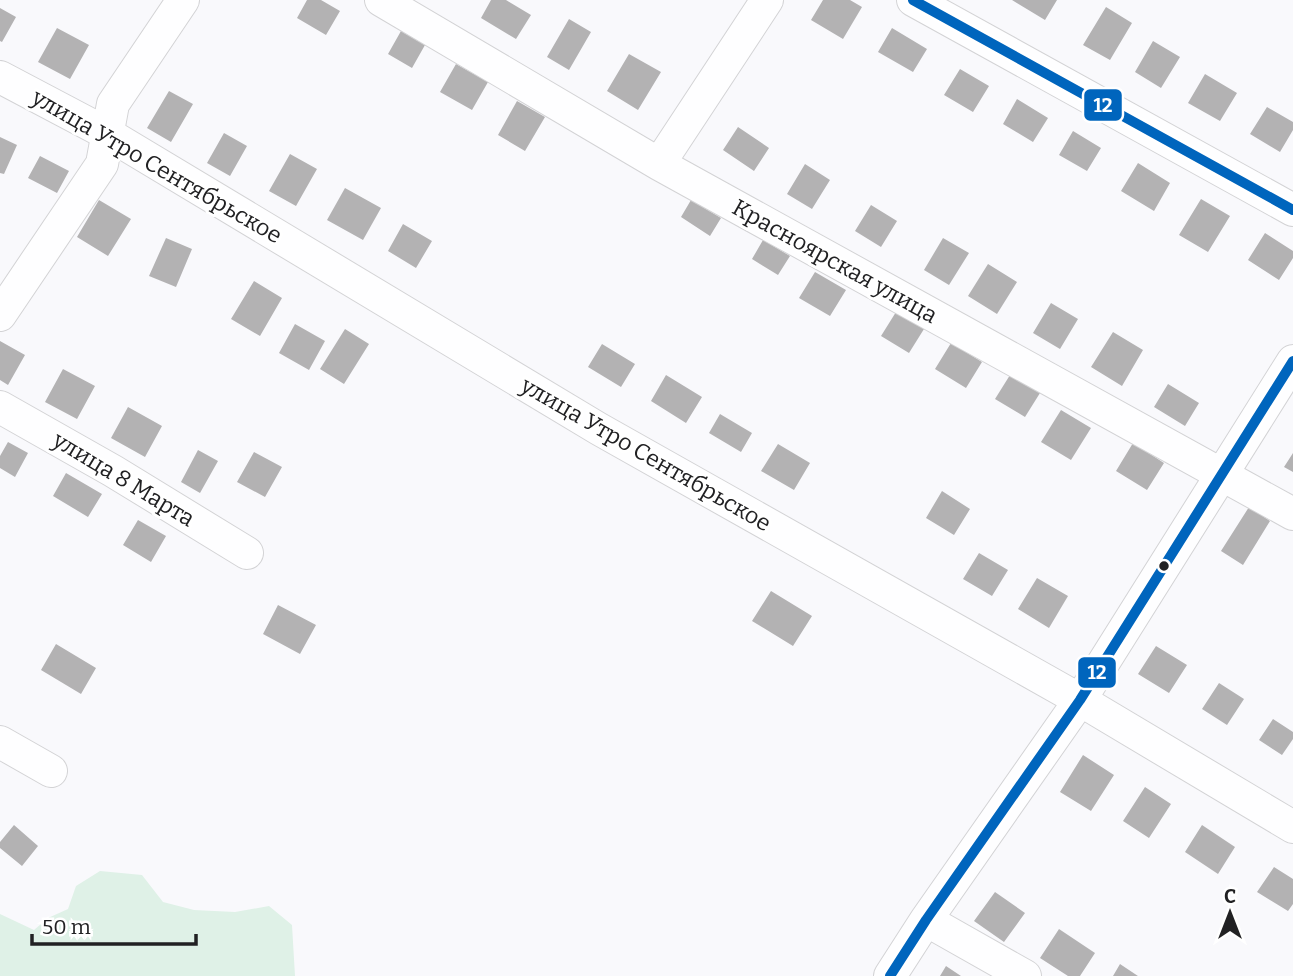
<svg xmlns="http://www.w3.org/2000/svg" width="1293" height="976" font-family="Bitter,serif">
<rect width="100%" height="100%" fill="#f9f9fc"/>
<path fill="#dff1e7" d="M100,871l42,4 21,27 31,8 41,2 34,-6 23,19 3,51h-295v-62l34,16 14,-12 20,-9 8,-23z"/>
<path fill="#b3b2b3" d="M307,0h14l19,11 -14,24 -29,-17z
M491,0h15l25,15 -15,24 -35,-21z
M823,0h27l12,7 -19,32 -32,-19z
M1012,0h45l-12,20z
M1106,7l26,16 -22,37 -27,-15z
M0,8l16,9 -14,25 -2,-1z
M569,19l22,13 -22,38 -22,-13z
M57,28l32,17 -19,34 -32,-17z
M892,28l35,21 -14,23 -35,-20z
M401,31l24,14 -13,23 -24,-14z
M1153,41l27,16 -19,31 -26,-16z
M629,54l32,18 -23,38 -31,-19z
M456,64l32,18 -16,28 -32,-18z
M960,69l29,17 -16,26 -29,-17z
M1205,74l32,19 -17,28 -32,-18z
M169,91l24,13 -22,38 -24,-14z
M1017,99l31,19 -15,24 -30,-18z
M517,101l28,16 -20,34 -27,-16z
M1267,107l26,15v8l-13,22 -30,-18z
M738,127l31,21 -15,23 -31,-21z
M1073,131l28,17 -14,23 -28,-16z
M224,133l23,13 -17,30 -23,-13z
M0,137l17,8 -13,29 -4,-1z
M290,154l27,15 -21,37 -27,-15z
M40,156l29,15 -12,22 -29,-15z
M1138,163l32,20 -16,28 -33,-20z
M805,164l25,16 -18,29 -25,-15z
M345,188l36,20 -18,32 -36,-20z
M1201,199l29,17 -22,36 -29,-17z
M99,200l32,19 -23,37 -31,-19z
M691,200l30,18 -11,18 -29,-19z
M871,205l26,16 -16,26 -26,-16z
M403,224l29,17 -16,27 -28,-17z
M1265,233l28,18v7l-14,22 -31,-20z
M166,238l26,11 -16,38 -27,-11z
M943,238l26,15 -20,32 -25,-15z
M763,240l27,16 -12,19 -26,-16z
M988,264l29,18 -20,32 -29,-18z
M815,272l31,18 -16,26 -31,-18z
M254,281l28,17 -22,38 -29,-17z
M1051,303l27,16 -18,30 -27,-16z
M896,312l28,17 -15,24 -28,-17z
M295,324l30,17 -16,29 -30,-17z
M345,329l24,15 -25,40 -24,-15z
M1113,332l30,18 -21,36 -31,-19z
M0,341l25,14 -17,30 -8,-5z
M951,343l31,19 -16,26 -31,-19z
M602,344l33,20 -14,23 -33,-20z
M63,369l32,17 -18,33 -32,-17z
M666,375l36,22 -16,26 -35,-22z
M1010,375l30,18 -15,24 -30,-18z
M1168,384l31,19 -14,23 -31,-19z
M128,407l34,19 -17,31 -34,-19z
M1061,410l30,18 -20,32 -30,-18z
M720,414l32,19 -11,19 -32,-19z
M8,442l20,11 -13,24 -15,-9v-12z
M1133,443l31,20 -17,27 -31,-19z
M778,444l32,19 -16,27 -33,-19z
M198,450l20,11 -18,32 -19,-11z
M254,452l28,15 -17,30 -28,-15z
M1293,453v19l-9,-5z
M66,473l36,21 -14,23 -35,-21z
M942,491l28,18 -16,26 -28,-17z
M1249,507l21,14 -27,44 -22,-14z
M138,520l28,16 -15,26 -28,-17z
M979,553l29,17 -16,26 -29,-17z
M1037,578l31,18 -19,32 -31,-19z
M771,591l41,25 -19,30 -41,-25z
M278,605l38,20 -16,29 -37,-20z
M56,644l40,24 -15,26 -40,-24z
M1156,646l31,19 -18,28 -31,-19z
M1219,683l25,16 -17,26 -25,-16z
M1273,719l20,13v7l-11,16 -23,-15z
M1083,755l31,20 -23,36 -31,-19z
M1145,787l26,17 -22,34 -26,-17z
M14,825l24,21 -16,20 -22,-18v-6z
M1202,825l33,22 -17,27 -33,-22z
M1274,867l19,12v25l-5,7 -31,-19z
M995,892l30,21 -21,29 -30,-21z
M1059,929l36,24 -15,23h-12l-28,-18z
M1120,964l18,12h-25z
M946,966l15,10h-21z"/>
<g fill="none" stroke-linecap="round" stroke-linejoin="round">
<g stroke="#d3d3d5" stroke-width="34">
<path id="minor" d="M381,0l278,164 634,350
M913,0l380,210
M0,77l108,57 491,295 481,271 213,127
M659,164l108,-164
M0,315l102,-151 11,-60 70,-104
M0,407l113,64 134,82
M0,742l51,29
M926,920l99,56
M890,976l36,-56 154,-220 213,-339"/>
</g>
<use href="#minor" stroke="#fefeff" stroke-width="32"/>
<g stroke="#fff" stroke-width="16">
<path id="bus-1" d="M913,0l380,210
M890,976l36,-56 154,-220 213,-339"/>
</g>
<use href="#bus-1" stroke="#0065bd" stroke-width="10"/>
</g>
<circle fill="#212123" stroke="#fff" stroke-width="2.5" cx="1164" cy="566" r="6"/>
<g text-anchor="middle" dominant-baseline="central" stroke-width="6" stroke-linejoin="round" paint-order="stroke">
<g font-size="23" fill="#212123" stroke="#fff">
<text transform="translate(157 166) rotate(30)">улица Утро Сентябрьское</text>
<text transform="translate(835 261) rotate(29)">Красноярская улица</text>
<text transform="translate(646 454) rotate(30)">улица Утро Сентябрьское</text>
<text transform="translate(124 479) rotate(31)">улица 8 Марта</text>
</g>
</g>
<g stroke="#fff" stroke-width="2.5">
<rect x="1083" y="88" width="40" height="34" rx="7" fill="#0065bd"/>
<rect x="1077" y="656" width="40" height="33" rx="7" fill="#0065bd"/>
</g>
<g font-size="19" text-anchor="middle" font-weight="bold" fill="#fff">
<text x="1103" y="112">12</text>
<text x="1097" y="679">12</text>
</g>
<g transform="translate(1230 913)" stroke="#ffffff" stroke-width="5" paint-order="stroke">
<path d="M0-5L12 26L0 18L-12 26Z" fill="#212123"/>
<text y="-10" font-size="19" font-weight="bold" text-anchor="middle" fill="#212123">С</text>
</g>
<path d="M32 934v10h164v-10" fill="none" stroke="#212123" stroke-width="3.5"/>
<text x="42" y="934" font-size="21" fill="#212123" stroke="#ffffff" stroke-width="5" paint-order="stroke">50 m</text>
</svg>
